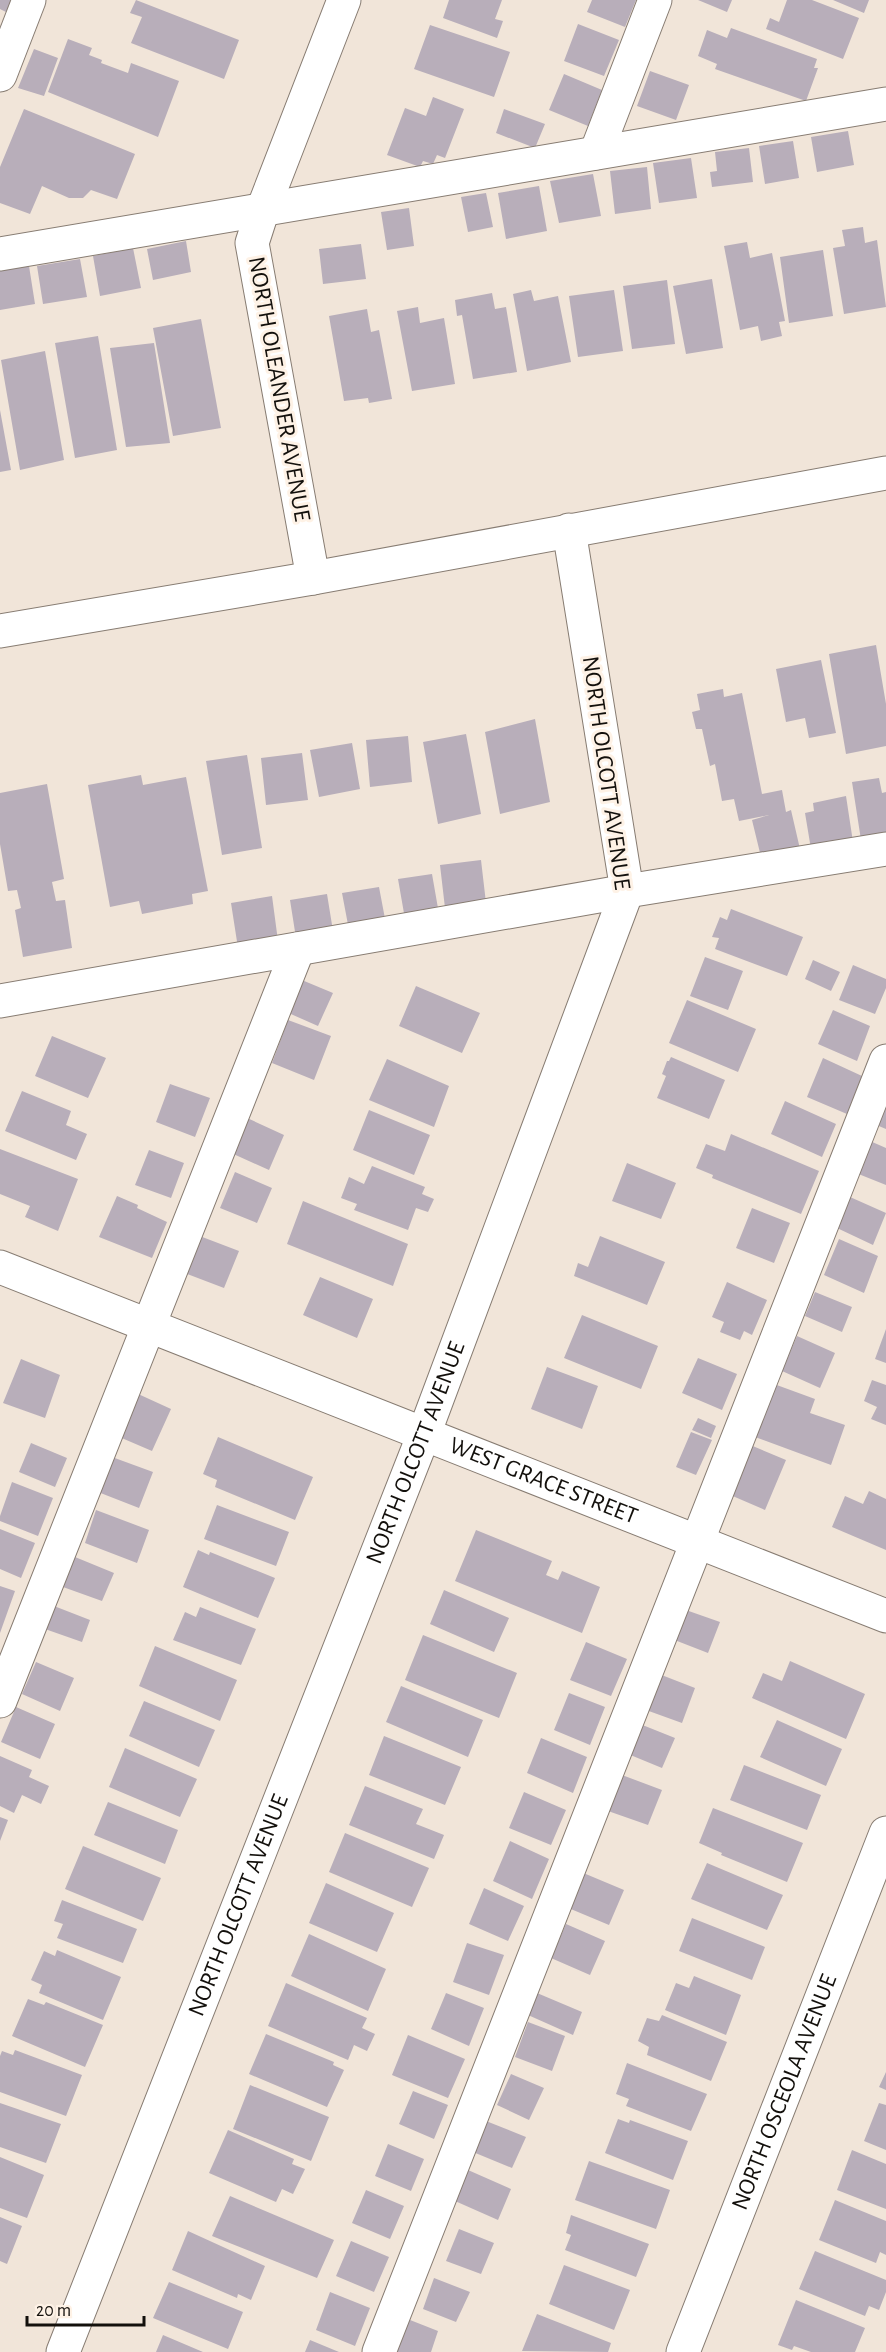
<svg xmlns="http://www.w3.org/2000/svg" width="886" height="2352" font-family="'Alegreya Sans',sans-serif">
<rect width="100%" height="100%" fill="#f1e5d9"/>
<path fill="#b8aeba" d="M0,0h12l-6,12 -6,-3z
M136,0l103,40 -15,39 -93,-36 11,-26 -12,-4z
M449,0h53l-7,19 8,2 -6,17 -54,-20z
M592,0h44l-11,27 -38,-15z
M698,0h34l-5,12z
M787,0h25l47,18 -16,41 -77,-30 4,-11 9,4z
M833,0h36l-5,13z
M578,24l41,16 -15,36 -40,-15z
M430,25l80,27 -16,45 -80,-28z
M731,28l86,31 -3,9h4l-12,33 -91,-32 2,-5 -19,-8 9,-26 20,8z
M68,39l24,9 -3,7 13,5 -1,3 27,10 3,-10 48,18 -21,56 -110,-45z
M34,49l24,9 -14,38 -26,-8z
M650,71l39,14 -13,35 -39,-14z
M564,74l38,16 -14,36 -39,-16z
M433,97l31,12 -19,49 -8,-3 -4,9 -10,-3 -3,6 -33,-12 18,-47 21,8z
M24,109l111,45 -18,45 -26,-9 -8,8h-14l-27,-12 -12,28 -30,-11v-36z
M504,109l41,15 -10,24 -39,-15z
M848,131l6,34 -37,7 -6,-35z
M793,141l6,37 -34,6 -6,-38z
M749,148l4,34 -41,5 -2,-15 7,-1 -2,-19z
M691,158l6,40 -38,5 -6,-40z
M647,167l4,42 -36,5 -5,-43z
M593,174l8,42 -42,7 -9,-42z
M539,186l8,45 -41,8 -8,-46z
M486,193l7,34 -25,5 -7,-35z
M409,208l5,38 -27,4 -6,-38z
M863,227l2,16 12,-3 9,67 -42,7 -11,-66 12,-2 -3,-16z
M186,241l5,31 -38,8 -6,-31z
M747,242l3,16 22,-5 13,68 -6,1 3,14 -21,5 -3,-15 -18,4 -16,-84z
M361,244l5,35 -43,5 -4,-35z
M133,248l8,40 -41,8 -7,-40z
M823,250l10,66 -44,7 -9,-66z
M80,259l7,38 -44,7 -6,-38z
M29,266l6,38 -35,6v-39z
M712,279l11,69 -37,6 -13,-68z
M667,280l8,64 -43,5 -9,-63z
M531,290l3,11 24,-5 13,66 -44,9 -14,-77z
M614,290l9,61 -45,6 -9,-61z
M492,293l3,16 11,-2 11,65 -44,7 -11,-64 -5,1 -2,-16z
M418,307l2,16 24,-5 11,66 -43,7 -15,-80z
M367,309l4,23 8,-2 13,69 -23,4 -1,-5 -24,3 -15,-85z
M201,319l20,109 -48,8 -20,-108z
M98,336l19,114 -42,8 -20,-115z
M154,343l16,100 -44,4 -16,-99z
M45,351l19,109 -44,10 -19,-110z
M0,410l11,60 -11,2z
M876,645l10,59v42l-40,8 -17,-100z
M821,660l15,73 -27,5 -4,-20 -19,4 -10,-53z
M723,689l1,8 18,-4 20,101 20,-4 4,22 5,-2 9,39 -39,8 -9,-37 17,-5 -30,6 -5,-22 -12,2 -7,-37 -5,2 -8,-37h-6l-4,-17 8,-2 -3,-16z
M535,719l15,83 -50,12 -15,-82z
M466,734l15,80 -43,10 -15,-82z
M408,736l4,46 -42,5 -4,-47z
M352,743l8,46 -41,8 -9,-47z
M302,753l6,47 -42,5 -5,-47z
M247,755l15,93 -40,7 -16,-94z
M141,775l2,10 43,-8 22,114 -16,3 1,10 -51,10 -3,-13 -29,6 -22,-122z
M879,778l3,15 4,-1v44l-25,4 -9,-58z
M47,784l17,95 -12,3 4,19 9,-1 7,48 -49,9 -8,-47 6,-2 -4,-18 -9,1 -8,-47v-51z
M846,796l7,46 -42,7 -6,-36 9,-2 -1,-8z
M481,860l5,43 -41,5 -5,-43z
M432,874l7,40 -34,5 -7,-40z
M379,887l7,37 -37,6 -7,-37z
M327,894l6,37 -37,7 -6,-38z
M272,896l6,45 -40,7 -7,-45z
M731,909l72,28 -16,39 -72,-27 4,-11 -7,-1 8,-20 7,3z
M705,957l38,14 -15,39 -38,-14z
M813,960l27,12 -9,19 -26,-12z
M853,965l33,14v9l-11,26 -36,-14z
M297,978l36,15 -15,33 -34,-15z
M416,986l64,27 -18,40 -63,-27z
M687,1000l69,29 -18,43 -69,-29z
M833,1010l37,16 -13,35 -39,-17z
M288,1020l43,16 -17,44 -42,-17z
M52,1036l54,22 -18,40 -53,-22z
M671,1057l54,23 -16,39 -52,-21 9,-22 -4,-2 5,-13h2z
M823,1058l39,18 -15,38 -40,-17z
M387,1059l62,27 -15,41 -65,-27z
M170,1084l40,14 -15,39 -39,-15z
M22,1091l49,20 -5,14 21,9 -11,26 -71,-29z
M886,1094v35l-12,-5z
M785,1101l51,23 -14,33 -51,-23z
M369,1110l61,25 -16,40 -61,-25z
M245,1117l39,18 -15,35 -40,-18z
M731,1134l88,37 -18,43 -89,-36 1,-3 -17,-7 10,-24 19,7z
M870,1141l16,7v37l-30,-12z
M0,1149l78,30 -20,52 -33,-14 5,-11 -30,-12z
M149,1150l35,13 -13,35 -36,-13z
M627,1163l49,20 -15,36 -49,-18z
M372,1166l53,21 -3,7 12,5 -6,13 -12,-4 -8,22 -54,-20 3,-6 -16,-6 8,-21 15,7z
M235,1172l37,16 -15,35 -37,-15z
M117,1196l21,9 -1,3 30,14 -15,36 -53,-21z
M850,1197l36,16 -13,32 -36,-17z
M303,1201l105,43 -15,42 -106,-42z
M752,1208l38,15 -16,40 -38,-15z
M197,1235l42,16 -15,37 -42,-16z
M600,1236l65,26 -18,43 -73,-29 4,-13 10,4z
M839,1239l39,17 -14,37 -40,-18z
M320,1277l53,22 -16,39 -54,-23z
M727,1282l40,18 -15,35 -8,-4 -4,9 -20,-8 4,-10 -12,-5z
M815,1292l37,15 -10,25 -37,-16z
M582,1315l76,31 -17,43 -77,-31z
M886,1329v34l-11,-4z
M797,1336l38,17 -15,35 -38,-17z
M698,1358l39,16 -15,36 -40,-17z
M21,1359l39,16 -15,43 -42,-15z
M547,1367l51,19 -16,43 -51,-20z
M872,1380l14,5v40l-15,-6 6,-12 -13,-6z
M774,1384l41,15 -5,14 35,12 -14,40 -76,-28z
M136,1393l35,16 -19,42 -35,-15z
M698,1418l18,8 -5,12 -19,-8z
M691,1432l21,8 -16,35 -20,-8z
M218,1437l95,40 -18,43 -80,-33 2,-7 -14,-6z
M31,1443l36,15 -12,29 -36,-15z
M748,1444l38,16 -21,50 -37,-16z
M112,1457l41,15 -14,36 -41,-16z
M12,1482l41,16 -15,38 -38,-15v-5z
M869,1491l17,8v51l-54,-23 13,-31 18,8z
M217,1505l72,27 -13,34 -72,-27z
M96,1510l53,20 -12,33 -52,-20z
M0,1529l35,14 -14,35 -21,-9z
M476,1530l76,31 -6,14 12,5 4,-9 38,16 -18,46 -127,-52z
M198,1550l11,5 1,-3 65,26 -17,40 -75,-31z
M75,1557l39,16 -12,28 -39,-14z
M0,1586l15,5 -15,42z
M444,1590l65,28 -15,34 -64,-28z
M54,1606l36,14 -8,22 -37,-13z
M200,1607l56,22 -15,36 -68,-25 12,-28 11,5z
M683,1609l37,13 -12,31 -36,-14z
M423,1635l94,38 -18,45 -94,-38z
M586,1642l41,17 -16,37 -41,-16z
M155,1646l82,34 -17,41 -81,-35z
M790,1661l75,33 -19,45 -94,-41 11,-25 19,8z
M36,1662l38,16 -14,33 -38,-17z
M659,1674l36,14 -13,35 -36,-13z
M401,1686l82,34 -15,37 -82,-35z
M569,1693l36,14 -15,38 -36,-15z
M144,1701l71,29 -16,37 -70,-31z
M16,1707l39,17 -15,35 -39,-17z
M777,1720l65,29 -16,37 -66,-29z
M640,1724l35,14 -13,30 -34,-14z
M384,1736l77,31 -16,38 -76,-30z
M541,1738l46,19 -14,36 -46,-20z
M125,1748l72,31 -17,38 -71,-30z
M0,1756l32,14 -3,7 20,9 -8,18 -19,-9 -8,18 -14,-7z
M744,1765l77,30 -14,35 -77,-30z
M622,1775l40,15 -14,35 -40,-14z
M365,1786l58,23 -7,15 28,11 -10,24 -85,-34z
M524,1792l42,18 -15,35 -42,-17z
M108,1802l70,28 -13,34 -71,-29z
M713,1808l90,35 -16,39 -66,-27 1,-2 -23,-10z
M0,1817l8,3 -8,21z
M345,1833l84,35 -17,39 -83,-35z
M510,1841l39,18 -17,40 -39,-18z
M83,1846l78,32 -18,43 -78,-32z
M707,1863l76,32 -16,35 -76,-31z
M581,1872l43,18 -15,35 -43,-18z
M326,1883l68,30 -17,39 -68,-29z
M484,1888l40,18 -16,35 -39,-17z
M62,1900l75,29 -14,34 -66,-25 6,-14 -9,-3z
M692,1918l73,29 -13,33 -73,-29z
M566,1924l39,17 -15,34 -39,-17z
M309,1934l77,35 -18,42 -77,-35z
M467,1943l37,12 -15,40 -36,-13z
M57,1950l64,27 -18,43 -64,-27 3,-8 -11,-5 13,-29 11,5z
M694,1976l47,19 -15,40 -61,-25 11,-27 13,5z
M286,1983l81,35 -5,10 13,6 -8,17 -13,-6 -6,15 -80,-34z
M446,1993l38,15 -15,38 -38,-17z
M537,1993l45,19 -9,23 -45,-20z
M28,1999l16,6 2,-3 57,23 -18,42 -73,-31z
M662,2015l65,27 -16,39 -64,-26 2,-8 -11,-6 9,-23 12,3z
M528,2022l37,14 -13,35 -37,-14z
M266,2034l68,28 -1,3 11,5 -17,37 -78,-33z
M408,2035l57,24 -17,39 -56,-23z
M15,2050l67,25 -16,41 -66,-24v-36l2,-5 11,4z
M627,2063l80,31 -16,37 -65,-25 3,-7 -13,-5z
M886,2072v18l-7,-3z
M511,2074l33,14 -15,32 -32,-15z
M250,2085l79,32 -18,44 -78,-32z
M413,2091l35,14 -14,34 -35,-15z
M0,2103l61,21 -15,39 -46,-16z
M879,2103l7,2v45l-22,-9z
M618,2119l11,4 1,-3 58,21 -15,39 -68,-27z
M486,2121l40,16 -14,31 -39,-16z
M228,2130l66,29 -2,5 13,5 -12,25 -11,-5 -6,13 -67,-29z
M388,2144l36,15 -13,32 -36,-15z
M852,2150l34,14v45l-49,-19z
M0,2157l44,18 -17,43 -27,-10z
M589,2161l81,29 -14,39 -81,-29z
M468,2170l43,19 -13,31 -43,-19z
M366,2190l38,16 -14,33 -38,-16z
M230,2196l104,44 -17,38 -105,-42z
M835,2200l51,21v34l-6,-3 -4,11 -57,-23z
M571,2215l78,29 -13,33 -71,-27 6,-15 -5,-2z
M0,2217l22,9 -15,38 -7,-3z
M459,2229l35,14 -13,31 -35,-13z
M188,2231l77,35 -14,34 -13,-6 -1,4 -65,-28z
M351,2241l38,16 -15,35 -38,-16z
M815,2251l71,29v12l-7,18 -10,-4 -4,10 -66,-27z
M564,2265l66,25 -16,40 -65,-26z
M434,2278l36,14 -14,30 -33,-13z
M169,2282l74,30 -15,37 -75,-31z
M330,2292l40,16 -15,38 -39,-16z
M796,2300l69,28 -10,24h-44l-17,-6 -2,4 -14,-5z
M537,2314l74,29 -3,9 -86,-1z
M405,2318l33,13 -7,21h-38z
M163,2335l40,17h-47z
M310,2340l29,12h-34z"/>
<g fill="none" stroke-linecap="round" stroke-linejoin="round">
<g stroke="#877c72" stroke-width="35">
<g id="minor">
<path d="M0,75l29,-75"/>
<path d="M596,153l59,-153"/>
<path d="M0,254l886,-150"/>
<path d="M313,578l-61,-335 11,-34 81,-209"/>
<path d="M0,1001l627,-110 259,-42"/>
<path id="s1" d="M0,1267l886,349"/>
<path d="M0,1701l298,-752"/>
<path id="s2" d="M63,2352l361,-918 203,-543 -58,-361"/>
<path d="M379,2352l507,-1291"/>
<path id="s3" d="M683,2352l203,-519"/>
</g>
</g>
<g stroke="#877c72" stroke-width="35">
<path id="major" d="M0,631l313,-53 573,-105"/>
</g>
<use href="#minor" stroke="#fff" stroke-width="33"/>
<use href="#major" stroke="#fff" stroke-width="33"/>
</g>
<g text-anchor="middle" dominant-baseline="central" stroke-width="6" stroke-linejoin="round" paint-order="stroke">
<g font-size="24" fill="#13100c" stroke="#fef2e6">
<text transform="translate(279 389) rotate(80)">NORTH OLEANDER AVENUE</text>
<text transform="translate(606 773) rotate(82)">NORTH OLCOTT AVENUE</text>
<text stroke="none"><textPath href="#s2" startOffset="966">NORTH OLCOTT AVENUE</textPath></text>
<text stroke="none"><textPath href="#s1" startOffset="584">WEST GRACE STREET</textPath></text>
<text stroke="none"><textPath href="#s2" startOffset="480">NORTH OLCOTT AVENUE</textPath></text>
<text stroke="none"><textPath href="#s3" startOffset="279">NORTH OSCEOLA AVENUE</textPath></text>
</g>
</g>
<path d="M27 2316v9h117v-9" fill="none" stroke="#13100c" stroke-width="3"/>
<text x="36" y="2316" font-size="18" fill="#13100c" stroke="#fef2e6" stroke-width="4.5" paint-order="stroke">20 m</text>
</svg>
